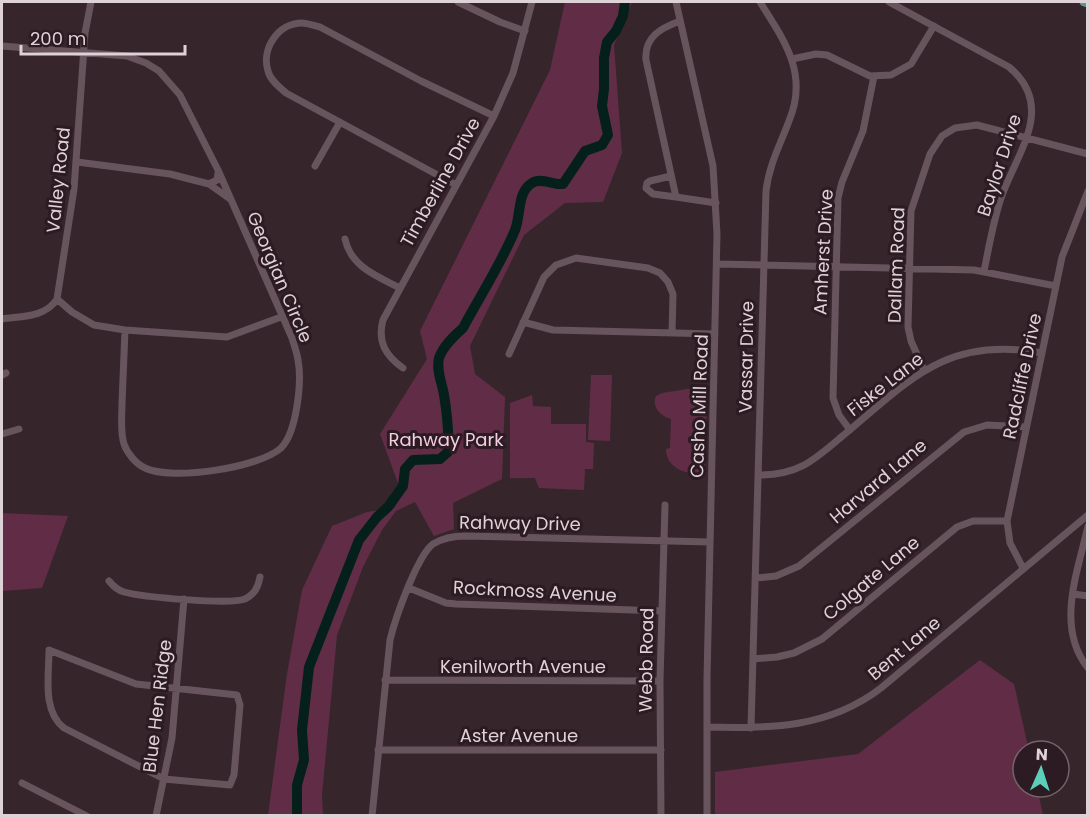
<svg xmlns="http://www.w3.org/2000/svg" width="1089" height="817" font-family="Poppins,sans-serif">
<rect width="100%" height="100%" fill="#37252c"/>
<path fill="#612d46" d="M565,2h67l-18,43 8,108 -19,49 -38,1 -41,32 -54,111 5,28 30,23 -3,82 -49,24 1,26 -20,7 -19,-34 -19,9 -14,19 -19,37 -26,68 -15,160 1,20h-55l19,-141 15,-84 30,-64 35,-14 27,-4 8,-14 -22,-60 47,-75 -7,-28 130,-261z
M591,375h21l-2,66 -22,-1z
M700,387l6,1 1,5 -2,75 -4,5c-16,2 -35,-6 -35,-24l4,-1 1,-29c-10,-2 -20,-13 -15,-23l6,-3z
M532,395l1,11 18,1v17h35v18l8,1 -1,26h-8l-1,21 -45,-2 -4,-10h-25v-75z
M2,513l66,3 -26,72 -40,3z
M980,660l34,24 15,67h-6v36h14l6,28h-328v-43l143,-18z"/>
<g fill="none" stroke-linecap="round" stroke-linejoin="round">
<path stroke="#05201b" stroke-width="10" d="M297,816v-31l7,-25 -2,-30 7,-63 50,-127 18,-23 11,-10 15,-21 2,-17 8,-9 27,-1 8,-7c1,-18 -1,-39 -4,-57 -2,-13 -8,-24 -5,-37 4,-12 15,-22 24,-30 17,-32 38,-64 52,-98 6,-15 2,-38 17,-47 9,-6 20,2 31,1l22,-33 17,-6 6,-10 -6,-29 2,-17v-31l3,-16 9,-11 7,-15 2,-14"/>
<path stroke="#68545c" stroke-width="7" d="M458,2l42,20 25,9
M676,2l37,164 4,68 -10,444v138
M889,2l120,65c48,40 7,87 -8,131 -8,24 -12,49 -17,73
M680,21c-19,7 -36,16 -34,39l30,137 40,6
M2,46l125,10 19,7 13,8 21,24 38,75 74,168c2,7 5,15 6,22 4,21 -1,72 -17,88 -22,20 -110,33 -136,20 -9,-4 -18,-15 -21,-24 -4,-12 -2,-28 -2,-41 1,-24 2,-48 3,-73
M792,59l24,-5 11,1 43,21 21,-1 20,-11 23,-38
M77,162l93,12 39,10
M315,166l25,-44
M218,173l-1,7 -8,4 21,15
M671,176l-21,5 -3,2 -1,5 7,6 23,3
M456,185l-170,-92c-7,-6 -16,-13 -18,-22 -7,-22 10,-48 34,-48 5,0 13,3 18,4l101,54 73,35
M345,239c6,28 32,37 55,49
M718,264l256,6 82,16
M57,299l15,13 22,13 31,5 102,7 54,-20
M2,319c19,-3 43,-1 55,-20l17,-110 11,-156 6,-31
M523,322l30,8 162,4
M509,354l35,-77 12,-12 20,-7 72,10 12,5 8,9 5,12 -1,39
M403,368c-17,-12 -26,-26 -20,-48l111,-204 19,-43 19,-71
M924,370l-13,-29 -3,-14 3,-116 19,-57 12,-18 13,-8 22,-3 111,29
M2,375l4,-2
M850,430l-11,-15 -6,-17 5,-200 4,-16 21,-51 11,-55
M2,434l17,-5
M758,475c39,0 54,-13 82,-37 68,-56 105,-103 202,-85
M1088,526c-10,45 -33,101 0,142
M1023,568l-13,-25 -3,-22 55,-264 26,-66
M756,578l20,-2 23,-10 165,-134 23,-7 39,2
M109,581c4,5 8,9 15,11 18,5 105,13 121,7 10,-5 13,-12 15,-22
M409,588l37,15 10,1 206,7
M1073,594l15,2
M49,650l87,34 101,11 3,10 -6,70 -4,10 -66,-6 -100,-51c-22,-17 -15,-52 -15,-78z
M753,659l24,-2 17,-4 28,-14 135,-112 16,-6h34
M385,680l275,1
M707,727c63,2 122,1 174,-39l207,-173
M751,728l15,-537c3,-26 14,-46 23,-70 20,-47 -5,-81 -29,-119
M378,750h283
M22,783l65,33
M156,816l16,-78 12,-139
M372,816l18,-176c5,-21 27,-84 43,-96 10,-6 21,-8 32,-8l245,6
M661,816l-1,-135 5,-176"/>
<path stroke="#509d93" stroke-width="9" d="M1084,2l4,1"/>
</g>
<g text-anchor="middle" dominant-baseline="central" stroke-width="6" stroke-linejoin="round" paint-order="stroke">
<g font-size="18" fill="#ded2d6" stroke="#2c1b22">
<text transform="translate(999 165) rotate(-72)">Baylor Drive</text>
<text transform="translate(58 180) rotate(-84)">Valley Road</text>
<text transform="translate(440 182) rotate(-61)">Timberline Drive</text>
<text transform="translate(823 252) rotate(-87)">Amherst Drive</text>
<text transform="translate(896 265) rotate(-88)">Dallam Road</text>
<text transform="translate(280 277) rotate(67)">Georgian Circle</text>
<text transform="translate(746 357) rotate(-89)">Vassar Drive</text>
<text transform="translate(1022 376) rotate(-78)">Radcliffe Drive</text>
<text transform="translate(885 384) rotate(-38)">Fiske Lane</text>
<text transform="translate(699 406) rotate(-88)">Casho Mill Road</text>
<text transform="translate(878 481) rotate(-40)">Harvard Lane</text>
<text transform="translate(520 523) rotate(1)">Rahway Drive</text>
<text transform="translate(871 578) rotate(-40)">Colgate Lane</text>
<text transform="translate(535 591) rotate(3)">Rockmoss Avenue</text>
<text transform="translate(904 648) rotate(-40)">Bent Lane</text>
<text transform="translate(646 660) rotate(-89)">Webb Road</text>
<text x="523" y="666">Kenilworth Avenue</text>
<text transform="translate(157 706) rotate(-83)">Blue Hen Ridge</text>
<text x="519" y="735">Aster Avenue</text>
</g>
<g font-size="18" fill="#f4cedd" stroke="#2c1b22">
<text x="446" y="439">Rahway Park</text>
</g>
</g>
<rect width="1089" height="817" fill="none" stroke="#ded2d6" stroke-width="6"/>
<g transform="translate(1041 769) rotate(3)"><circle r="28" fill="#2c1b22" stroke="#73646a" stroke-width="1.5"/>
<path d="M0-4.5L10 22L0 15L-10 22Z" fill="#5cceba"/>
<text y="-9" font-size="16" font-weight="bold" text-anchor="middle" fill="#ded2d6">N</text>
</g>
<path d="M21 45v9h164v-9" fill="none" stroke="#ded2d6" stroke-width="3"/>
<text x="30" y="45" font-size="18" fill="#ded2d6" stroke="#2c1b22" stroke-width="4.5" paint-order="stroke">200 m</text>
</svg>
